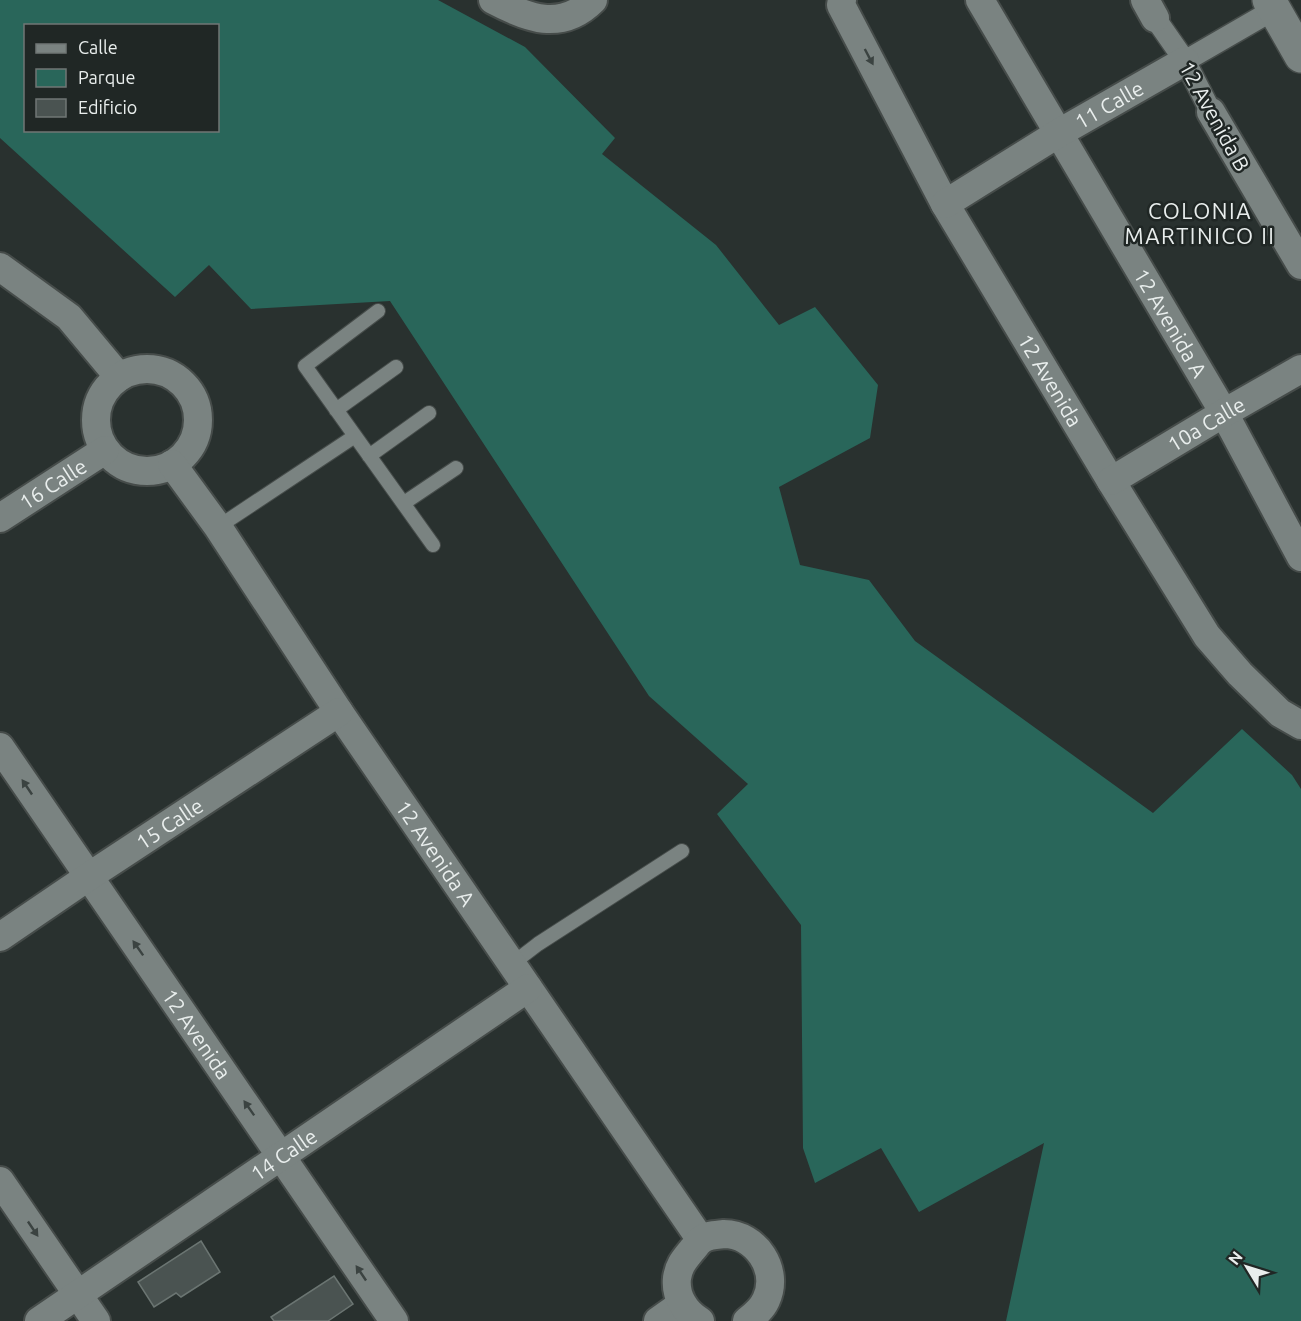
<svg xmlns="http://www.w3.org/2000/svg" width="1301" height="1321" font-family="Ubuntu,sans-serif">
<rect width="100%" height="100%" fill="#29312f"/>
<path fill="#29665a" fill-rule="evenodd" d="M0,0h438l87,47 90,91 -13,16 114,91 63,80 36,-18 63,78 -8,53 -91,49 21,78 69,15 46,61 238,172 89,-84 50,46 9,14v532h-295l38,-178 -125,69 -38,-64 -66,35 -12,-35 -2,-223 -84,-111 31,-30 -99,-88 -259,-395 -139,8 -42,-44 -34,32 -175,-159zM26,26h192v104h-192z"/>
<path fill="#4a5351" stroke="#6b7572" stroke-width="1.5" d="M201,1241l19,31 -39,25 -5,-4 -22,14 -16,-25z
M334,1276l19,28 -25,17h-54l-3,-4z"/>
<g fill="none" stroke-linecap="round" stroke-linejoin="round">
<g stroke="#464c4a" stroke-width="16">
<path id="service" d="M378,311l-73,55 128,179
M336,410l60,-43
M369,456l60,-43
M404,503l52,-35
M218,527l137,-91
M512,964l26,-20 144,-93"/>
</g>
<g stroke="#464c4a" stroke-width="24">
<path id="pedestrian" d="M1155,18l30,43 26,51
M1185,61l90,-52"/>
</g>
<g stroke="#464c4a" stroke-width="32">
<g id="minor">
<path d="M493,0c34,18 68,32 100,0"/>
<path id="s1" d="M842,0l-1,5 104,199 166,277 96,155 33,38 40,39 21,12"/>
<path id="s2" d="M980,0l244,413 77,144"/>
<path d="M1145,0l10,18"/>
<path d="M1211,112l90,153"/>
<path id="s3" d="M945,204l114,-71 126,-72"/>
<path d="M0,267l69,50 50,60"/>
<circle cx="147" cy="420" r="51"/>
<path id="s4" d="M172,464l46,63 121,185 362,528"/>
<path id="s5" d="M1111,481l113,-68 77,-44"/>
<path id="s6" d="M0,518l105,-68"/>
<path id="s7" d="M0,747l394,574"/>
<path id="s8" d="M0,937l88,-60 251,-165"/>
<path d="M0,1181l96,140"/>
<path id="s9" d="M39,1321l489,-333"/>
<path d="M658,1321l24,-17"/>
<path d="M700,1321c-15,-9 -25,-25 -23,-43 2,-13 7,-18 15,-28 3,-3 6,-8 9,-10 6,-5 15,-5 23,-6 32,0 56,36 42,66 -4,9 -11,15 -19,21"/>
</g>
</g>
<g stroke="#464c4a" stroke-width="36">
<path id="tertiary" d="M1269,0l32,56"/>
</g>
<use href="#service" stroke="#7a8381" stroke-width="14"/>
<use href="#pedestrian" stroke="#7a8381" stroke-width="21"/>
<use href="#minor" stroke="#7a8381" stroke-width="28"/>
<use href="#tertiary" stroke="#7a8381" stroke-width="33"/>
</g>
<defs><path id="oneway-solid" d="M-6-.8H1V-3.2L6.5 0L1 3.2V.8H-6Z" transform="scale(1.5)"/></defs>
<g fill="#3b4341">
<use href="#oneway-solid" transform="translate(869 57) rotate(62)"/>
<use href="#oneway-solid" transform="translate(27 787) rotate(-124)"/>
<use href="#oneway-solid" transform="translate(138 948) rotate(-125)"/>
<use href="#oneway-solid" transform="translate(249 1108) rotate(-125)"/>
<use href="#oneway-solid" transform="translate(33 1229) rotate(56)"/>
<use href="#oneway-solid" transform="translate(361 1273) rotate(-124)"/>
</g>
<g text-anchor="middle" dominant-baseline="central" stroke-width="5" stroke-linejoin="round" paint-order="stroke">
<g font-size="21" fill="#e9eeed" stroke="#202725">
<text stroke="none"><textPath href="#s3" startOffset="192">11 Calle</textPath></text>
<text transform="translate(1215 116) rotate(61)">12 Avenida B</text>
<text stroke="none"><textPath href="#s2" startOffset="375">12 Avenida A</textPath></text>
<text stroke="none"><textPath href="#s1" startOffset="435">12 Avenida</textPath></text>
<text stroke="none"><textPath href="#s5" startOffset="111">10a Calle</textPath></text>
<text stroke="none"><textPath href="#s6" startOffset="63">16 Calle</textPath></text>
<text stroke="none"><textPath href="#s8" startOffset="204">15 Calle</textPath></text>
<text stroke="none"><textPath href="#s4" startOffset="470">12 Avenida A</textPath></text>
<text stroke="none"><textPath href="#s7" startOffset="348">12 Avenida</textPath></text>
<text stroke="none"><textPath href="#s9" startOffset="296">14 Calle</textPath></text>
</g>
<g font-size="22" letter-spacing="1.5" fill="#e9eeed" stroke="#202725">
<text x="1200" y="210">COLONIA<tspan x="1200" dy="25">MARTINICO II</tspan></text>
</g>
</g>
<rect x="24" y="24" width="195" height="108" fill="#202725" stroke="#707775" stroke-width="1.5"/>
<rect x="36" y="44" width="30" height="9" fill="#7a8381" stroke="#707775" stroke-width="1.5"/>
<text x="78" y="54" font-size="18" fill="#e9eeed">Calle</text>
<rect x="36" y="69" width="30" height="18" fill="#29665a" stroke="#707775" stroke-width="1.5"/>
<text x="78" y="84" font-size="18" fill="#e9eeed">Parque</text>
<rect x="36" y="99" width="30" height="18" fill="#4a5351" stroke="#707775" stroke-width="1.5"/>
<text x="78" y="114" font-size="18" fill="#e9eeed">Edificio</text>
<g transform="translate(1247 1267) rotate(308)" stroke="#202725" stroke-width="4.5" paint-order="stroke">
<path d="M0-4.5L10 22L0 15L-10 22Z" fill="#e9eeed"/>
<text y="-9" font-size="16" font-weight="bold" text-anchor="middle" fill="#e9eeed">N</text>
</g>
</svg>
